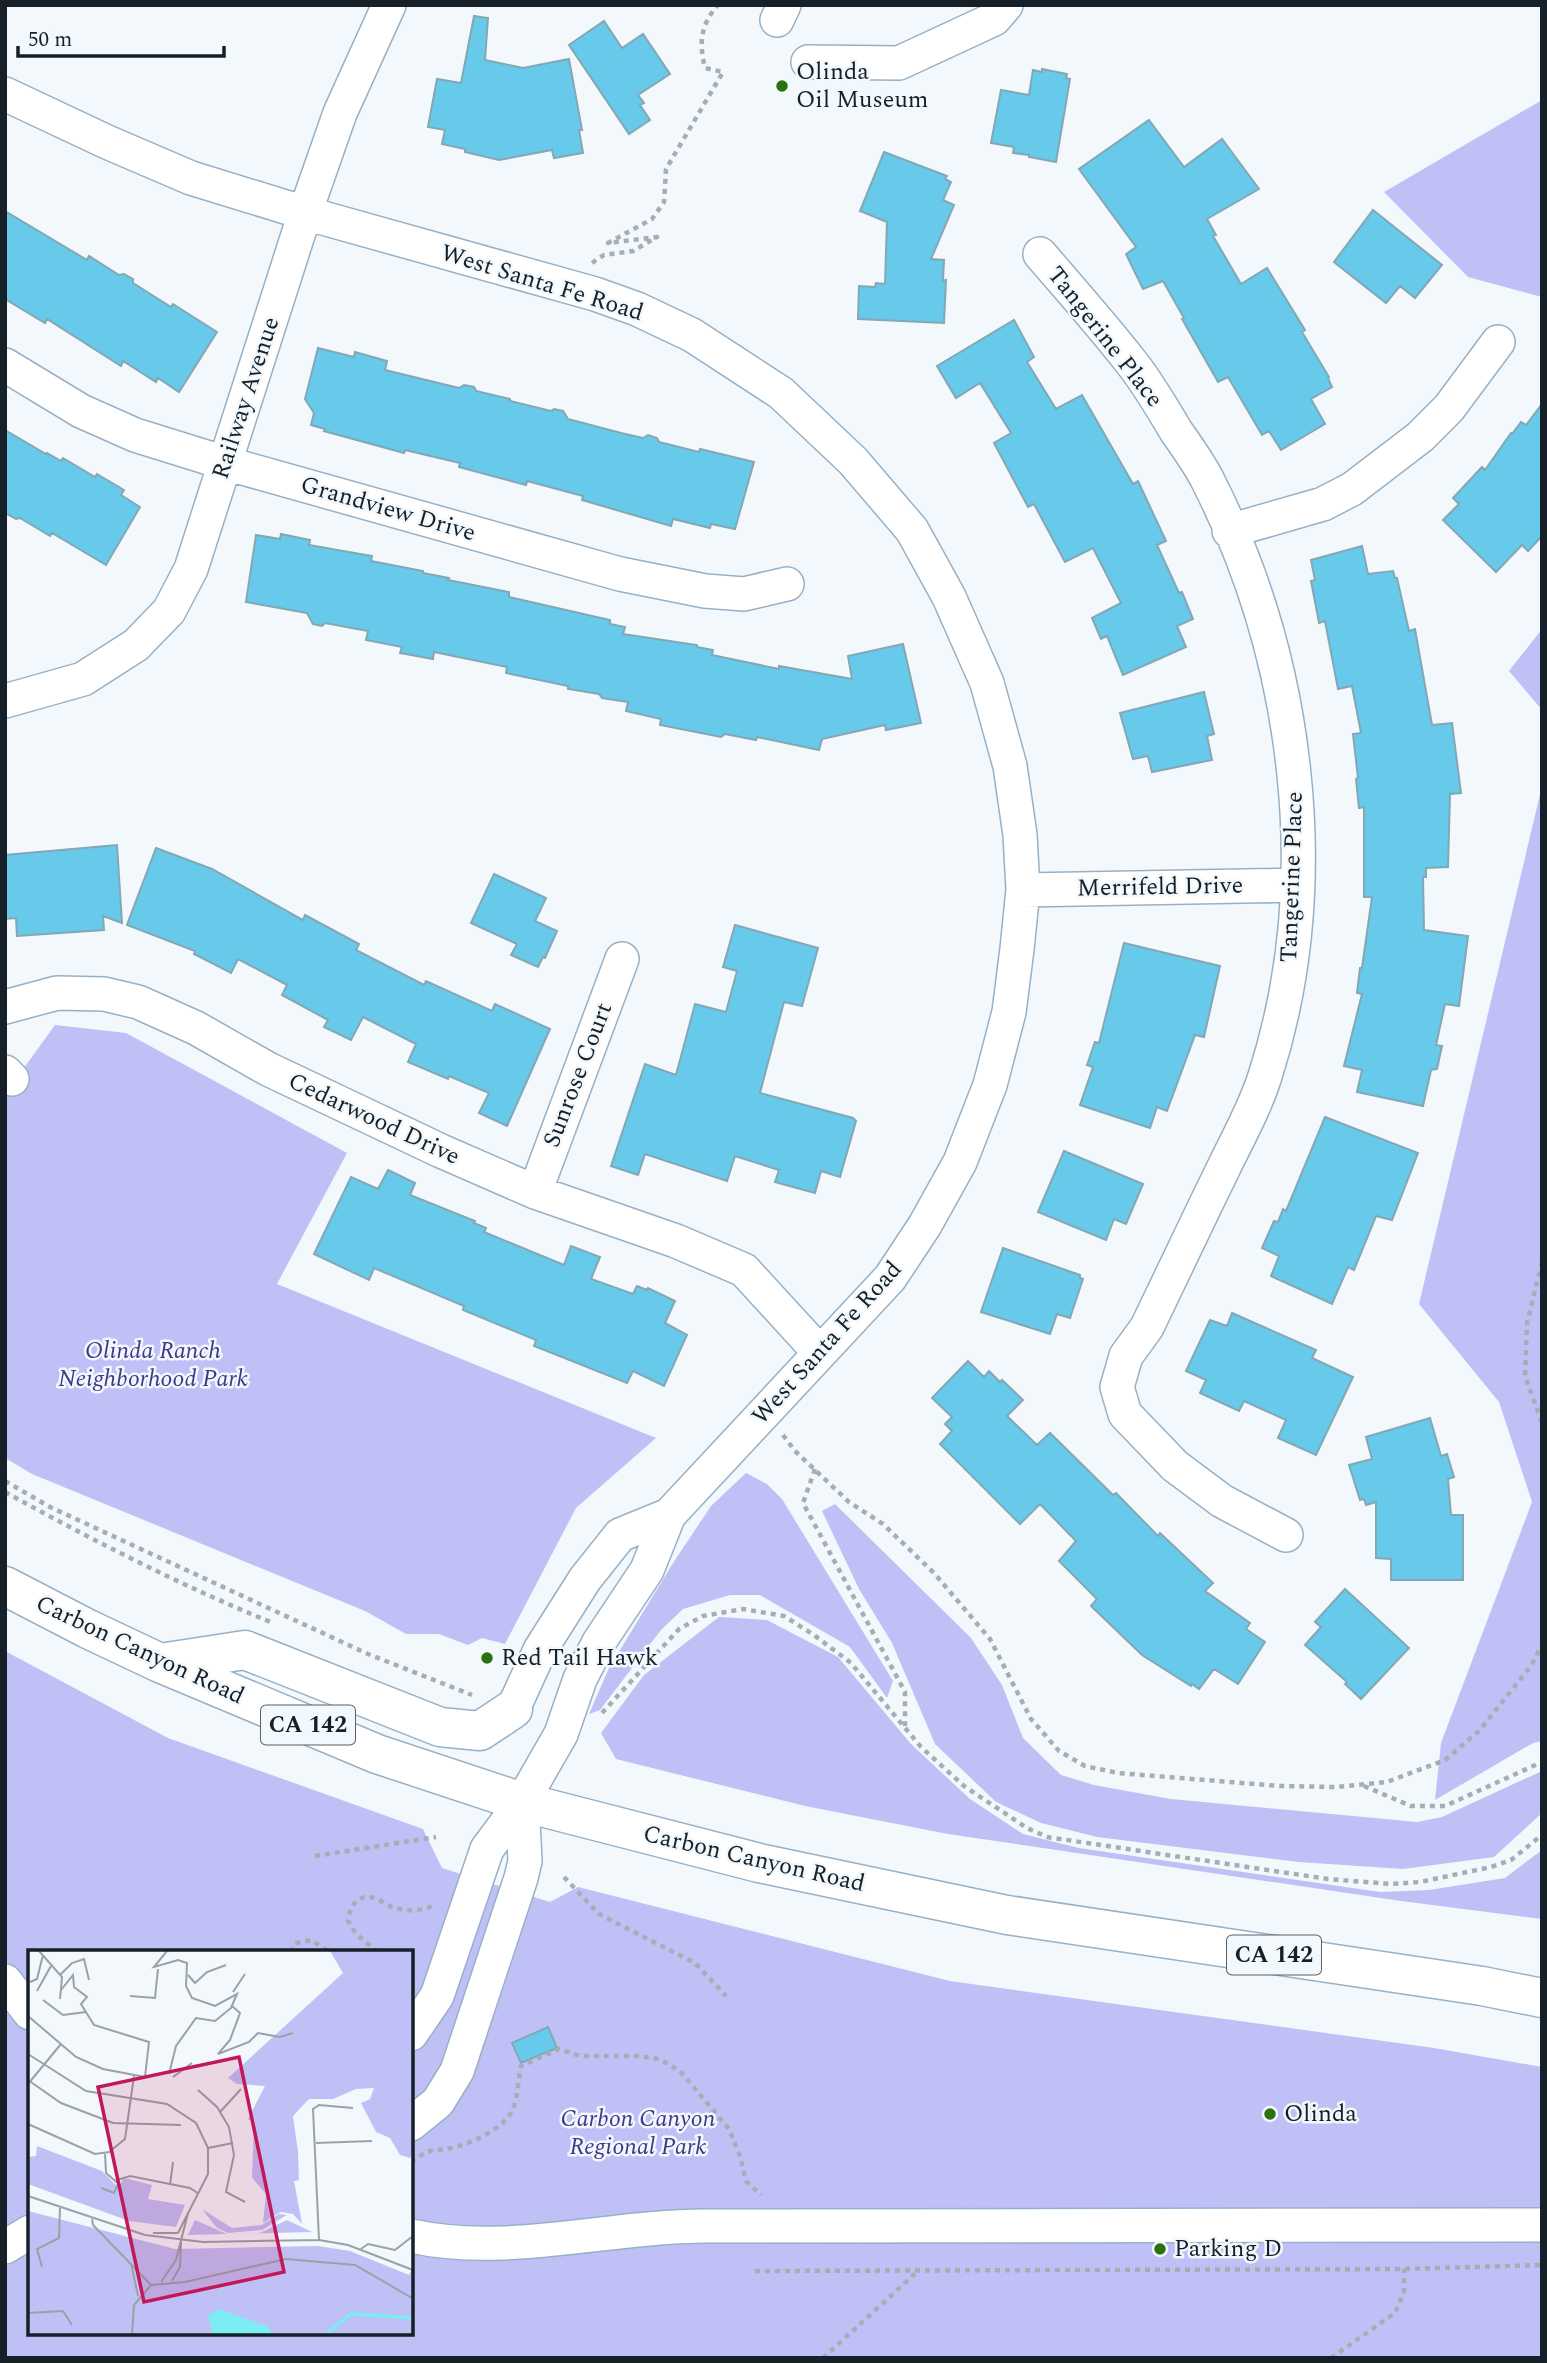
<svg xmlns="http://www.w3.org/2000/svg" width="1547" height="2363" font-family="Spectral,serif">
<rect width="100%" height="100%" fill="#f2f8fc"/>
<path fill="#bfc1f6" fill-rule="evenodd" d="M1542,100v197l-74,-20 -84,-85z
M1542,629v81l-33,-39z
M1542,786v955l-9,2 -98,57 6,-57 91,-241 -33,-100 -80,-98z
M55,1025l71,8 221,120 -70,131 379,154 -80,70 -71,136 -23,-6 -14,7 -29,-11h-33l-41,-23 -333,-137 -27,-16v-364z
M746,1473l21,11 15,15 111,182 -6,17 -37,-51 -90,-52h-30l-47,14 -22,21 -61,80 -11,4 20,-46 64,-105 38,-57z
M835,1504l136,134 31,47 21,53 38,37 33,10 77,14 246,23 25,-5 100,-46v42l-48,44 -91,12 -104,-7 -202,-25 -56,-14 -45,-21 -61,-58 -43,-101 -33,-54 -37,-78z
M719,1617l48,3 71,37 73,87 59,55 53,35 56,14 301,44 49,-2 76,-12 37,-28v69l-141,-18 -453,-67 -143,-28 -189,-47 -15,-26 43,-58z
M5,1651l163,87 255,91 19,39 108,34 28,-15 372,94 484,67 108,19v291h-1537zM30,1952h381v381h-381z"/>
<path fill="#67caea" stroke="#83a7b4" stroke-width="2" d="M474,16l14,2 -3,42 38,8 46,-9 13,71h-3l4,23 -29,5 -2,-8 -53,10 -34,-8v-3l-23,-5 3,-14 -17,-3 9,-48 24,4z
M604,21l18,27 21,-14 27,40 -32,21 6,8 -4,2 10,15 -21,14 -60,-89z
M1042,69l25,5 -1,4 4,1 -14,83 -27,-5v-2l-16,-2 1,-6 -23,-4 10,-53 28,5 4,-25 9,2z
M1149,120l35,47 38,-28 37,50 -52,30 9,16 -3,1 28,48 26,-16 38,62 -3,2 27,45 -1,1 4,9 -21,12 14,25 -44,26 -12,-19 -7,4 -34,-58 -10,5 -36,-63 2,-1 -21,-37 -20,8 -17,-35 10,-7 -57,-78z
M884,152l63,24 -2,3 6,3 -8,18 11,5 -23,54 13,1 -1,21 3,-1 -2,43 -86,-4 1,-33 16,1 1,-4 9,1 2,-62 -27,-11z
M1373,210l69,55 -27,33 -15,-12 -14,17 -52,-41z
M5,211l82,49 2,-4 30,19 5,-1 9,5v4l38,24 2,-3 44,28 -38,60 -21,-14 -2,4 -33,-21 -2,5 -74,-47 -2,4 -40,-24z
M1014,320l20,37 -7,5 29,47 26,-14 51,89 5,-3 28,60 -9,4 22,48 3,-1 11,27 -16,7 9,21 -63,28 -16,-39 -6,3 -9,-21 29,-15 -28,-55 -28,14 -31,-58 -6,3 -34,-64 17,-10 -31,-50 -24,15 -19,-32z
M318,348l36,9 1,-5 32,9 -2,9 74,18 5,-3 10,2 2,4 34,8v2l41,10 3,-2 9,2 5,8 53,14 22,5 5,-3 9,3 2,4 40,10 1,-3 54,13 -19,67 -24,-5 -1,4 -37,-9 -2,7 -89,-26 1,-4 -56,-15 -1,4 -67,-18 1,-4 -55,-13 -1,3 -80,-22 1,-2 -14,-4 3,-12 -9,-14z
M1542,404v132l-14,15 -6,-6 -26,27 -53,-52 16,-16 -6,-6 29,-31 3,3 26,-37 1,1 9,-12 5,3z
M5,430l41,24 1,-1 14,8 2,-3 32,19 2,-3 27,16 -3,5 19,12 -34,58 -54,-32 -2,3 -30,-18 -4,1 -11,-6z
M281,534l29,6 -1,5 63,11 -1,5 52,10v2l26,5 -1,2 61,12v5l101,23v4l15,3 -2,7 74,11v2l16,3 -1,5 67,14v-3l73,13 -4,-23 55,-12 18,79 -35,7 -1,-5 -63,14 -3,11 -62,-13 -1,3 -31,-6 -4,3 -61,-12 1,-6 -35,-8 2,-9 -26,-4 -3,-4 -31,-5v-3l-62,-13 1,-6 -73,-15 -1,7 -33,-6 2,-6 -36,-7 2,-9 -43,-8 -3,3 -9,-2 -6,-11 -61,-11 10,-67 24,4z
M1362,546l6,28 25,-3 2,7h2l12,53 6,-2 17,96 20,-2 9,70 -11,1 -2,73 -22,1v9h-3l1,53 44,6 -9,70 -14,-2 -9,41 6,1 -5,23 -6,1 -8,36 -66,-14 5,-22 -18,-4 18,-72 -5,-1 3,-25h2l10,-71h-8v-90l-5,1 -3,-29 2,-1 -5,-44 8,-1 -9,-47 -14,3 -13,-68 -6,2 -2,-11 -6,-31 4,-1 -4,-20z
M1204,692l10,42 -7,2 5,24 -60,12 -4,-16 -15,3 -13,-46z
M117,845l5,78 -19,-7 1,14 -87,6 -1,-18 -11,1v-64z
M156,848l56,21 91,51 2,-5 54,29 -3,6 68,35 2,-4 66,30 3,-7 55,25 -43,97 -28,-13 10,-20 -40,-17 -1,3 -40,-17 8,-18 -53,-27 -12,23 -27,-13 4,-7 -46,-25 5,-10 -49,-26 -7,14 -37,-19 1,-3 -68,-26z
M494,874l52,24 -11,23 22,10 -12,27 -2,-1 -5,10 -27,-12 6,-11 -46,-21z
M735,925l83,23 -16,58 -18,-4 -24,91 93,25 3,3 -16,56 -19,-6 -6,22 -40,-11 4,-12 -44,-14 -8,25 -82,-27 -7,21 -27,-9 34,-102 31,11 19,-71 31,8 11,-41 -14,-4z
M1124,943l96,23 -16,71 -9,-2 -28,76 -10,-4 -7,21 -70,-23 13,-38 -6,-2 8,-23 4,1z
M1325,1117l93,36 -26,67 -16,-4 -22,54 -6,-3 -16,37 -61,-28 8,-20 -17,-8 12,-27 4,1 5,-13 3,2z
M1064,1151l79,33 -17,40 -12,-5 -8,21 -68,-28z
M388,1170l27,13 -5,12 65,26 -1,2 12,5 -2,4 80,33 7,-19 29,11 -9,22 42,15 4,-8 10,4 1,-2 27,13 -10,22 22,12 -23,51 -31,-15 -6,12 -93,-37 2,-6 -73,-30 1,-4 -90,-38 -5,12 -55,-26 37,-77 27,12z
M1003,1248l77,27v3l3,1 -13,39 -13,-4 -7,20 -69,-22z
M1232,1313l84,37 -4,8 41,19 -37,78 -38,-17 8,-18 -42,-19 -5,10 -39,-18 6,-13 -20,-9 24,-51 17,6z
M968,1361l16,16 5,-6 11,11 2,-2 21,20 -16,16 30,29 13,-12 63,62 3,-2 42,43 2,-3 53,50 -8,8 45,32 -4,6 19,13 -27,42 -24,-15 -15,20 -7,-5 -1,2 -49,-31 -51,-49 6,-7 -38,-38 17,-20 -36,-37 -20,20 -80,-80 12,-13 -7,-7 7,-7 -20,-19z
M1430,1418l11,38 6,-2 7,23 -6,2 3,36h12v65h-72v-21l-15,-1v-56l-10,3 -2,-6 -4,1 -11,-35 23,-6 -6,-22z
M1345,1589l64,59 -48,51 -16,-15 2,-2 -42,-37 16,-18 -6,-5z
M548,2027l9,21 -36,15 -9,-20z"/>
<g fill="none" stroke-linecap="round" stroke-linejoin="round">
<g stroke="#96b1c7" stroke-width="36">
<path id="minor" d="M777,20l7,-15
M808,62l91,1 95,-44 12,-14
M5,94l102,48 84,36 114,35 290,81 42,15 55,26 89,58 72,68 59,69 37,67 38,86 23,83 10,69 3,55 -6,59 -8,63 -19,73 -30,77 -35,63 -35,53 -221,237 -22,55 -48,72 -19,37 -19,55 -39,68 -35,47 -50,147 -26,38
M1040,254c31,36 62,71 91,108 17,21 31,46 45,69 11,16 23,32 32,50 91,179 119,402 57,595 -10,32 -27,62 -41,91 -26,53 -51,106 -77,160l-21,29 -9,31 8,27 50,52 47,35 64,34
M5,365l76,46 54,24 90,28 395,111 85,17 39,3 43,-10
M1229,531l94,-27 29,-15 68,-52 29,-29 49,-66
M5,701l78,-22 53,-34 33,-34 22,-42 114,-356 35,-100 49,-108
M1023,890l274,-5
M5,1007l52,-14 47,1 34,8 58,26 72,41 173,82 94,41 141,49 68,29 76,83
M5,1072l7,7
M535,1192l87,-233
M513,1709l27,-59 45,-71 35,-44 49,-20
M5,1981l25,32
M411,2124l27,-22 19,-31 64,-193 4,-17 -3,-59
M411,2236c97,21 197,-10 295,-10 278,-1 557,-1 836,-1
M5,2247l25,-15"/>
</g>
<g stroke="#96b1c7" stroke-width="41">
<path id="major" d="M5,1586l83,43 72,34 217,91 145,48 237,61 248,52 475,71 60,12
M160,1663l85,-13 195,77 40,4 33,-22"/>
</g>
<path stroke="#a6aeb4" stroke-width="4.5" stroke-dasharray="5 5" stroke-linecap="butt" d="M592,263l12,-8 29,-4 24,-14 -49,6 44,-24 12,-17 2,-33 57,-97 -18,-4c-6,-24 -5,-43 13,-63
M1542,1262l-15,61 -2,53 17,47
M783,1435l12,16 54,51 34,22 51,49 56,66 41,80 28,32 26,15 33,7 162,13 56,1 51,-5 58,-22 34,-29 52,-65 11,-21
M815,1469l-12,34 102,189v34
M5,1481l45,26 318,147 104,41
M5,1492c87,48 177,94 268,131
M602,1713l77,-84 24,-13 40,-7 41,7 30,19 37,28 70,84 43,39 63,42 20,9 281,42 63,5 29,-2 71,-15 20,-7 31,-25
M1364,1786l47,20h34l97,-44
M315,1856l121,-19
M564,1877l35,37 96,49 31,33
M290,1952l7,-9 14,-3 19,12
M378,1952l-22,-18 -8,-13c2,-17 11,-29 29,-22 5,2 10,6 15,8 15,5 29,4 43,-2
M411,2162c20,-14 17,-10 40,-14 20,-4 53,-19 62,-39 5,-12 5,-30 8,-43l38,-17 21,7h58l21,3 21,12 49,58 11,27 6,25 15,14
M755,2271l649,-2 138,-4
M823,2358l95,-87
M1331,2358l64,-45 9,-21v-23"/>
<use href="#minor" stroke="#fff" stroke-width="33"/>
<use href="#major" stroke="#fff" stroke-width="38"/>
</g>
<g fill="#2c710f" stroke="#f2f8fc" stroke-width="2.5">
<circle cx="782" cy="86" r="7"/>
<circle cx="487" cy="1658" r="7"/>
<circle cx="1270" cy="2114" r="7"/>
<circle cx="1160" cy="2249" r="7"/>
</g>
<g text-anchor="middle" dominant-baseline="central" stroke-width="5" stroke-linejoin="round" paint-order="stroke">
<g fill="#f2f8fc" stroke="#576168" stroke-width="2">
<rect x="261" y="1705.5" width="94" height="39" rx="5"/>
<rect x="1227" y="1935.5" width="94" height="39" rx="5"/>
</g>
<g font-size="23" font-weight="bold" fill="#152028">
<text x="308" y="1725">CA 142</text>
<text x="1274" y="1955">CA 142</text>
</g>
<g font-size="24" fill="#152028" stroke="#f2f8fc" text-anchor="start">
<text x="796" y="72">Olinda<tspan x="796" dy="28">Oil Museum</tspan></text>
<text x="501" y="1658">Red Tail Hawk</text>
<text x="1284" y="2114">Olinda</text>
<text x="1174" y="2249">Parking D</text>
</g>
<g font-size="24" fill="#152028" stroke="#f2f8fc">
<text transform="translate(542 283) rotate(17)">West Santa Fe Road</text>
<text transform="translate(1105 337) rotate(52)">Tangerine Place</text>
<text transform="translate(246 398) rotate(-72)">Railway Avenue</text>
<text transform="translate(388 509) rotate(16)">Grandview Drive</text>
<text transform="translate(1292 877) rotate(-88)">Tangerine Place</text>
<text transform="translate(1160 887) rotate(-1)">Merrifeld Drive</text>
<text transform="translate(578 1075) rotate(-69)">Sunrose Court</text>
<text transform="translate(374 1119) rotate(25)">Cedarwood Drive</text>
<text transform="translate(827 1343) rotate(-48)">West Santa Fe Road</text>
<text transform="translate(140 1650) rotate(25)">Carbon Canyon Road</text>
<text transform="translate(754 1859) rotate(13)">Carbon Canyon Road</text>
</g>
<g font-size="24" font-style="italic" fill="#41388b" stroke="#f2f8fc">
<text x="153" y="1351">Olinda Ranch<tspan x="153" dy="28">Neighborhood Park</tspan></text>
<text x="638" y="2119">Carbon Canyon<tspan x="638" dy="28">Regional Park</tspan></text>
</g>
</g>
<g transform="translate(28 1950)">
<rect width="385" height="385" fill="#f2f8fc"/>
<path d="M302,1h83v202l-3,5 -10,-3 -10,-17 -14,-6 -15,-29 9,-4 4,-11 -18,1 -23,10h-24l-16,17 5,36 1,28 -5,1 8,43 -9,-10 -12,-2 -18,11 3,-29 -14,-16 2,-55 -6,-4 17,-33 -28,-2 -9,-6 115,-105zM9,196l65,25 17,17 4,-9h6l23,6 -4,14 37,6 -9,22 -47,-6 -101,-37v-27l8,-1zM174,259l30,19 30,-3 17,-11 8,1 -25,15 -34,3 -11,-5zM0,261l147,38 143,-3 32,5 59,24 4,-8v67h-385zM167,270l32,14 33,-1 27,-13 25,12 -124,3z" fill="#bfc1f6"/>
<path d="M190,359l51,18 3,7h-59l-5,-18z" fill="#7dedf4"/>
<path fill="none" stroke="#7dedf4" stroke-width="3.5" d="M298,384l25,-20 62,4"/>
<path fill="none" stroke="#9aa2a7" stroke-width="2" d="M11,1l23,26 -2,22M139,1l-13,16 24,-7 9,3 -1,23 6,12 23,8 22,-12 -6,14 -16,13 -19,-3 -20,28 -7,28M32,25l12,-12 12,-4 5,21M160,25l7,8 12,-11 19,-7M2,32l7,-3 6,-24M9,41l15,-27M205,42l12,-18M102,46l25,2 3,-29M15,50l20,15 23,-3M204,56l8,7 -10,27 -12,14 31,-12 9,-9 22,4 13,-4M0,66l48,41 27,12 42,8 4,-35 -55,-17 -13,-21 6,-7 -13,-10 -1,-12 -12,15M0,104l58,37 81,13 29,19 12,25v26l-30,59M145,127l19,-14M0,130l33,23 52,20 68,2M0,134l33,-40M170,140l19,17 12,20 5,28 -8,37 19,10M192,162l21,-23M0,174l67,30 14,-2 16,-13 9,-63M288,193l56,-2M180,198l25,-5M77,204l1,19 14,12M86,231l16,-5 60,12 9,6M142,235l3,-23M73,238l13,5 4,-9M0,246l117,39 58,7 116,-2 29,5 65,25M64,269l1,6 58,60M125,283h25M291,290l-6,-131 6,-4 34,3M333,299l7,-5 27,6 18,-14M103,313l7,33M14,317l-5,-18 22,-11 1,-30M144,331l8,-14 1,-25M133,332l15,-22 12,-47M0,363l35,-2 9,14M104,384l2,-29 17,-20 34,-3 101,-23 69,6 57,33"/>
<path fill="#c2185b" fill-opacity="0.15" stroke="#c2185b" stroke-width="3.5" d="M211,107l45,215 -140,30 -46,-215z"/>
<rect width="385" height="385" fill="none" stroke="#152028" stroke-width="3.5"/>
</g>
<rect width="1547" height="2363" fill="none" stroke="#152028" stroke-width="14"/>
<path d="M18 46v10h206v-10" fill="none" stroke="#152028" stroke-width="3.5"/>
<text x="28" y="46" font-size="21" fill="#152028" stroke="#f2f8fc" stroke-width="5" paint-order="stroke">50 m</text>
</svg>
